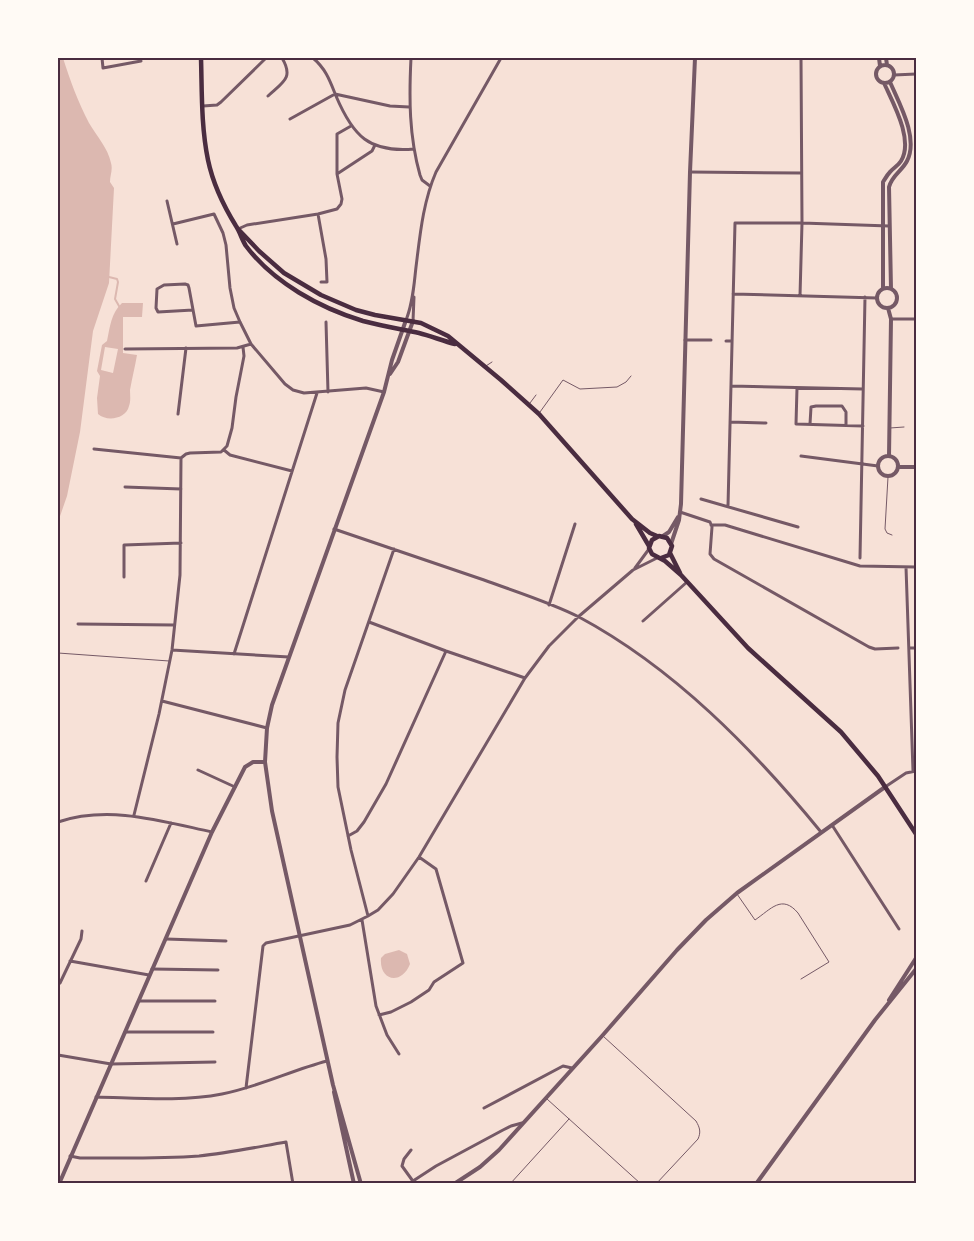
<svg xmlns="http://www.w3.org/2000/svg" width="974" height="1241" font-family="'Public Sans',sans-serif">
<rect width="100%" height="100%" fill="#f7e1d7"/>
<path fill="#dcb8b0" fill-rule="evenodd" d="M58,58h5c7,22 15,44 26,65 7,12 19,25 22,40 2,7 -1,12 -1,19l4,6 -5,95 -16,48 -13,101 -13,64 -9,26z
M122,303h21l-1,14h-19v36l14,2c-2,12 -5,23 -7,35 0,5 1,11 -1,16 -3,13 -22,16 -31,8l-1,-16 3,-22 -3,-5 5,-26 5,-4c3,-14 4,-28 15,-38zM105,347l13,2 -5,24 -12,-3z
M399,950l8,4 3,10c-8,21 -31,18 -29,-6l4,-4z"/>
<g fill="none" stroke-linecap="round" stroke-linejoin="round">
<path stroke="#dcb8b0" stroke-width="2" d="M109,277l8,2 1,3 -3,17 4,7"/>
<path stroke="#755966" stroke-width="1" d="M486,366l6,-4
M530,403l6,-8
M540,412l23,-32 17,9 37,-2 9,-5 5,-6
M890,428l14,-1
M888,477l-3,52 2,4 5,2
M58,653l111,8
M737,894l18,26c16,-11 27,-26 43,-7l31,49 -28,17
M603,1036l93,85c4,7 5,11 2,18l-42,45
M547,1099l94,85
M510,1184l59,-65"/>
<path stroke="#755966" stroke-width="3" d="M102,58l1,10 38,-7
M313,58c13,11 17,23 23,38 17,40 33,57 78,53
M411,58c-2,40 -2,78 9,117l2,5 8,6
M801,58l1,165 87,3
M894,75l22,-1
M268,96c15,-14 26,-18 14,-38
M203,106l14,-1 4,-3 45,-44
M290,119l45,-25 55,12 19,1
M690,172l111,1
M337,174v-40l14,-8
M167,201l10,43
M318,214l8,45 1,23h-6
M173,224l41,-10 9,19 3,12 4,43 4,20 6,14 11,22 34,40 8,6 11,3 62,-5 18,4
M238,229l9,-4 71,-11 19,-5 4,-5 1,-5 -5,-25 35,-23 3,-6
M733,294l144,4
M193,310l-35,2 -2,-4 1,-19 7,-4 21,-1 3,1 1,3 7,38 44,-4
M891,319h25
M406,320c7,-17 8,-36 10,-53 4,-32 7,-65 20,-95l65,-114
M413,321l1,-24
M326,322l2,70
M685,340h26
M726,341h5
M125,349l112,-1 14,-4
M731,386l132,3
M797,388l-1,36 67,2
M178,414l8,-66
M730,422l36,1
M810,424l1,-17 5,-1h26l4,6v13
M94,449l87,9
M224,450l6,5 62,16
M801,456l77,10
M125,487l56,2
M701,499l97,28
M728,506l7,-283h67l-2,73
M680,512l30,10 2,5 -2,27 4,5 155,88 6,2 23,-1
M711,525h14l135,41 56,1
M334,529c51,17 101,34 150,51 30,11 68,23 95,37 95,51 174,132 242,215
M860,558l5,-261
M906,567l7,204
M635,568l14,-19
M124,577v-32l57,-2
M549,605l26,-81
M643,621l44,-39
M369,622l77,29 79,27
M78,624l96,1
M909,648h7
M172,650l117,7
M234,654l83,-261
M162,701l105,27
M198,770l37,17
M885,787l21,-14 10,-2
M134,815l25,-101 13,-64 8,-75 1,-117 5,-4 4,-1 31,-1 6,-6 5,-18 4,-31 8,-41 -1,-9
M58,822c51,-17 103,-1 154,10
M832,825l67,104
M348,836l9,-5 7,-9 22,-38 60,-133
M146,881l25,-58
M368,916l-17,-66 -13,-63 -1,-30 1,-34 7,-33 49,-141
M362,920l14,86 11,29 12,19
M166,939l60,2
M70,961l79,14
M152,969l66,1
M58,983h2l21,-44 1,-8
M139,1001h76
M379,1015l12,-3 20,-10 18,-12 5,-8 29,-19 -27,-94 -17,-12
M125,1032h88
M58,1055l53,9 104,-2
M246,1088l17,-142 3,-3 84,-18 18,-9 10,-6 15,-16 26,-37 106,-179 24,-32 29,-29 55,-47 24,-12
M96,1097c42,1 85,5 126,-3 37,-7 70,-24 105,-33
M484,1108l79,-42 9,2
M411,1150l-7,9 -2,7 13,18
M70,1156l10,2c40,0 79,1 119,-2 29,-3 58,-9 87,-14l7,42
M413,1181l23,-15 67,-36 8,-4 11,-3"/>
<path stroke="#755966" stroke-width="4" d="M879,58l1,8
M886,58l1,7
M876 74a9 9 0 1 1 18 0a9 9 0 1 1-18 0Z
M890,82c9,21 29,56 17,79 -5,10 -15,14 -18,26l2,102
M877 298a10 10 0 1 1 20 0a10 10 0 1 1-20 0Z
M883,289v-107c2,-3 4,-7 7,-10 3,-4 8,-6 11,-11 13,-21 -8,-58 -17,-78
M888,308l3,11 -2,137
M390,374l8,-12 15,-41
M878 466a10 10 0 1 1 20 0a10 10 0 1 1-20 0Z
M899,467h17
M663,536l6,-4 9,-15
M671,544l8,-24 2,-16 9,-332 5,-114
M889,1000l27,-42
M334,1092l20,92
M59,1184l153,-352 33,-65 8,-5h12
M361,1184l-28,-99 -61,-274 -7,-49 2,-34 5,-23 112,-313 8,-32 14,-40
M454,1184l26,-17 19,-17 103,-114 75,-86 29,-30 31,-27 148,-106
M756,1184l119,-164 41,-51"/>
<path stroke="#4a2c40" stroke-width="4.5" d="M201,58c1,33 0,68 7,102 5,24 15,45 28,66 4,6 6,14 10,20 28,37 74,62 117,75 19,5 37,8 56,12 12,3 24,8 36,11
M238,229l21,22 25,22 37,22 35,15 19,5 46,8 27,13 53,44 38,34 93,105 18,14 7,3
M636,524l13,22
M670,553l10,20
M661,558l8,-3 3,-9 -5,-8 -8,-2 -7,4 -3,8 3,6 13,7 16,14 67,73 93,84 37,44 38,58"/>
</g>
<rect width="974" height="1241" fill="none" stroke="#fffaf5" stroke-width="118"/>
<rect x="59" y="59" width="856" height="1123" fill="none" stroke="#4a2c40" stroke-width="2"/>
</svg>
